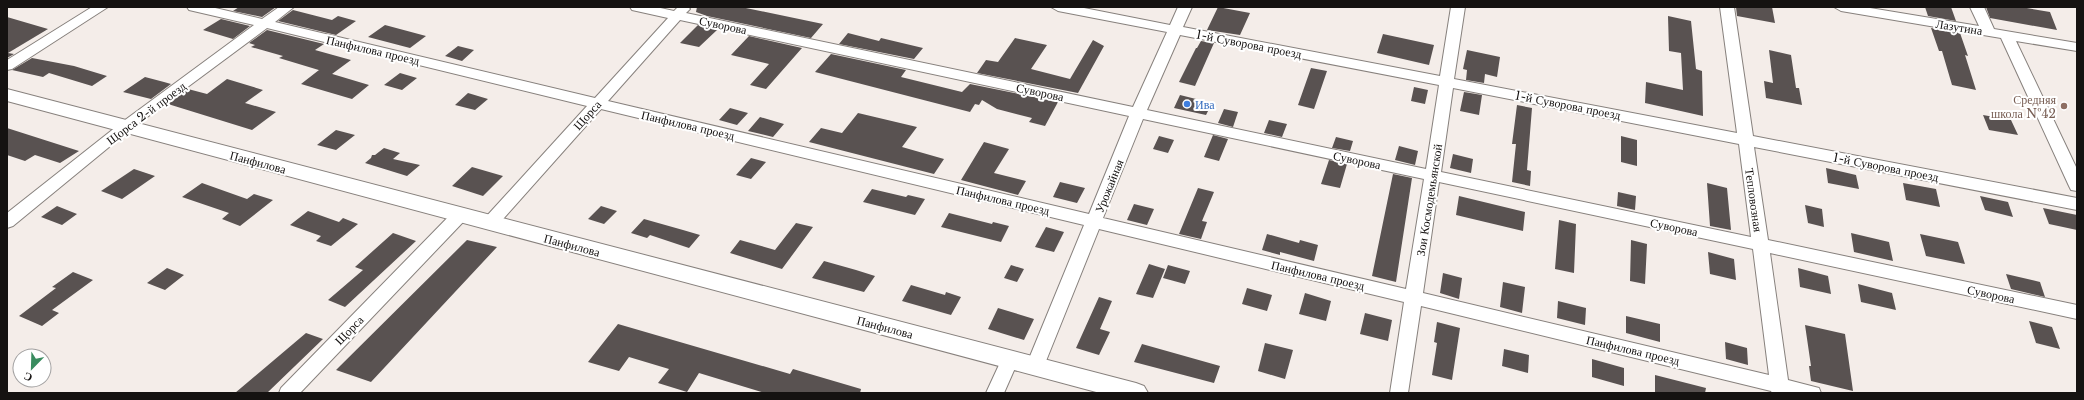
<svg xmlns="http://www.w3.org/2000/svg" width="2084" height="400" font-family="'Libre Baskerville',serif">
<rect width="100%" height="100%" fill="#f4ede9"/>
<path fill="#595251" d="M239,7h37l-14,10 -29,-6z
M697,7h44l82,17 -12,14 -104,-22 -11,-4z
M1218,7l32,6 -10,22 -33,-5z
M1736,7h36l3,16 -38,-7z
M1925,7h26l5,14 -28,-5z
M1986,7h35l29,5 7,18 -67,-12z
M293,10l39,10 6,-4 18,5 -20,14 -58,-14z
M1668,16l23,5 5,48 6,2 1,45 -58,-13 1,-21 37,8 -2,-37 -12,-2z
M7,17l41,12 -40,24 6,1 -7,4z
M221,19l29,7 -17,13 -30,-9z
M385,25l41,11 -16,12 -42,-11z
M698,25l19,5 -18,17 -19,-4z
M1931,28l29,5 8,23 -3,-1 11,35 -24,-5 -10,-34h-3z
M267,30l57,14 -9,6 36,10 -19,14 -53,-16 4,-2 -32,-9 4,-2 -6,-2z
M848,33l31,8 2,-3 42,10 -9,11 -75,-15z
M1383,34l51,11 -5,20 -52,-12z
M749,36l53,12 -36,41 -16,-4 19,-21 -38,-9z
M1015,38l32,7 -16,24 39,10 23,-39 11,6 -26,47 -101,-20 9,-13 12,2z
M1201,41l13,2 -19,43 -16,-4 17,-34h1z
M458,46l16,4 -12,11 -17,-5z
M1467,50l33,7 -3,20 -12,-3 -1,9 -18,-3 1,-10 -4,-1z
M1769,50l22,5 5,33h3l3,17 -36,-7 -2,-17 9,2z
M831,54l75,16 -5,7 61,15 8,-8 88,18 -13,24 -16,-4 3,-4 -35,-9 -15,-9 -3,5 -4,-1 -5,8 -155,-40z
M32,58l42,8 33,10 -15,10 -43,-13 -6,4 -31,-7z
M1311,68l16,3 -13,38 -16,-4z
M319,70l50,15 -17,14 -51,-15z
M400,73l17,5 -15,12 -18,-5z
M145,77l19,5 7,2 -20,15 -28,-7z
M227,79l36,11 -18,13 31,9 -24,18 -84,-26 20,-15 19,5z
M1414,87l14,3 -3,14 -14,-3z
M1464,92l18,3 -3,20 -19,-4z
M468,93l20,6 -13,11 -20,-5z
M1180,95l32,8 -6,12 -32,-7z
M1517,105l15,3 -5,62 4,1 -1,15 -18,-4 4,-38h-4z
M730,108l18,5 -11,12 -18,-5z
M1224,109l14,3 -5,15 -15,-4z
M858,113l59,14 -15,20 42,12 -10,15 -125,-32 12,-14 21,5z
M1983,115l28,5 7,15 -29,-5z
M760,117l24,7 -11,13 -25,-6z
M1269,120l18,4 -5,13 -18,-4z
M7,128l72,23 -19,12 -25,-8 -10,6 -18,-6z
M336,130l19,5 -19,15 -19,-5z
M1213,135l15,4 -9,22 -15,-4z
M1159,136l15,4 -6,13 -15,-4z
M1621,136l16,4v26l-16,-4z
M1336,137l17,4 -3,10 -18,-3z
M984,142l25,7 -15,24 32,8 -8,14 -57,-15z
M1399,146l19,5 -3,14 -20,-5z
M384,148l16,5 -7,6 27,6 -13,11 -42,-13 6,-5 1,-3h3z
M1453,154l20,5 -2,14 -21,-5z
M751,158l15,4 -15,17 -15,-4z
M1329,160l18,4 -7,24 -19,-4z
M472,167l31,9 -20,20 -31,-10z
M1826,168l30,7 3,14 -31,-6z
M134,169l21,7 -33,23 -21,-8z
M1393,174l19,4 -16,104 -24,-6z
M1060,182l25,6 -8,15 -24,-6z
M202,183l45,16 7,-5 19,6 -33,26 -18,-7 7,-6 -47,-16z
M1707,183l20,5 4,42 -21,-4z
M1903,183l33,6 4,18 -34,-7z
M1198,188l16,4 -12,29 5,1 -6,17 -22,-5z
M872,189l34,8 2,-2 17,4 -10,16 -52,-13z
M1618,192l18,4 -1,14 -18,-4z
M1459,196l66,16 -2,19 -67,-16z
M1980,196l28,6 5,15 -28,-7z
M1134,204l20,5 -7,16 -20,-5z
M1805,205l17,4 2,18 -16,-4z
M57,206l20,8 -15,11 -21,-8z
M601,206l16,5 -13,13 -16,-5z
M2043,208l34,7v15l-28,-6z
M308,211l31,11 4,-4 15,6 -27,22 -15,-5 5,-5 -31,-11z
M949,213l43,11 1,-2 16,4 -8,16 -60,-15z
M644,219l39,11 17,5 -11,13 -39,-13 -3,3 -16,-5z
M1559,220l17,4 -2,49 -19,-4z
M796,223l17,4 -31,42 -52,-16 10,-13 35,10z
M1046,227l18,5 -10,20 -19,-5z
M393,233l23,8 -71,66 -17,-7 35,-30 -8,-3z
M1851,233l38,9 4,19 -39,-9z
M1267,234l32,9 1,-3 18,5 -4,16 -34,-9v3l-18,-5z
M1920,234l38,8 7,22 -39,-8z
M467,240l30,7 -126,135 -35,-12z
M1631,240l16,4 -2,40 -15,-3z
M1708,252l26,7 2,21 -26,-6z
M824,261l32,9 19,6 -11,16 -52,-14z
M1149,264l16,5 -12,29 -17,-4z
M1011,265l13,4 -7,13 -13,-4z
M1168,265l22,6 -5,13 -22,-6z
M167,268l17,7 -19,15 -18,-7z
M1798,268l30,8 3,18 -31,-7z
M73,272l20,8 -41,30 7,3 -17,13 -23,-10 37,-28 -4,-1z
M1443,273l19,5 -3,21 -19,-6z
M2006,274l34,8 5,15 -34,-8z
M1503,282l22,5 -3,26 -22,-6z
M1858,284l34,9 4,17 -35,-8z
M911,285l34,10 1,-3 15,5 -10,18 -49,-14z
M1247,288l25,7 -5,16 -25,-7z
M1305,293l26,8 -5,20 -27,-7z
M1099,297l13,4 -12,28 10,3 -11,23 -23,-7z
M1558,301l28,7 -1,17 -28,-7z
M998,308l36,11 -10,21 -36,-11z
M1365,313l27,7 -4,21 -28,-7z
M1626,316l34,8v18l-34,-9z
M2029,321l23,6 8,22 -24,-6z
M1437,322l23,6 -8,52 -20,-5 5,-32 -3,-1z
M618,324l172,50 3,-5 68,20 -1,4h-95l-66,-20 -12,19 -29,-9 11,-14 -40,-12 -10,14 -31,-9z
M1805,325l40,9 8,57 -42,-10 -2,-15h2z
M306,333l17,6 -56,54h-32z
M1725,342l22,6 1,17 -22,-6z
M1265,343l28,7 -8,29 -27,-8z
M1142,344l78,22 -6,17 -80,-21z
M1504,349l25,6 -1,18 -26,-7z
M1592,359l32,9v18l-32,-9z
M1655,375l51,13 -1,5h-50z"/>
<g fill="none" stroke-linecap="round" stroke-linejoin="round">
<g stroke="#87817d" stroke-width="2">
<path id="minor" d="M92,7h16l-96,62 -5,1v-10z
M187,7h24l51,12 17,-12h15l-19,15 320,76 73,-80 -36,-8 -2,-3h26l18,4 4,-4h10l2,2 -4,4 447,94 34,-75 -109,-21 -7,-4h28l91,18 8,-18h14l-9,20 257,49 11,-69h14l-11,72 283,54 -17,-126h14l19,129 324,62v12l-323,-63 14,93 309,65v14l-307,-66 18,127 31,8 2,5h-49l-1,-2 -350,-85 -13,87h-18l14,-91 -305,-73 -55,137 -2,5 -7,2 -7,-2 -2,-5 58,-141 -483,-116 -105,118 -6,2 -6,-2 -2,-4 2,-4 103,-113 -320,-78 -136,101 -118,97 -6,2v-15l114,-90 133,-98 -65,-15zM680,20l449,96 -40,98 -481,-113zM1180,35l259,50 -13,84 -279,-59zM1453,88l286,56 12,93 -310,-65zM1143,119l281,60 -18,110 -303,-71zM1439,182l314,67 16,126 -346,-82z
M1834,7h30l115,19 -9,-19h14l10,22 83,14v8l-61,-10 61,128v22l-6,-1 -2,-4 -68,-148 -160,-27z
M460,209l6,2 2,4 -2,4 -166,174h-21l2,-5 173,-177z
M1010,352l6,2 3,5 -15,34h-18l18,-39z"/>
</g>
<g stroke="#87817d" stroke-width="2">
<path id="tertiary" d="M7,89l1129,294 8,3 4,7h-48l-1093,-292z"/>
</g>
<use href="#minor" fill="#fff" fill-rule="evenodd"/>
<use href="#tertiary" fill="#fff" fill-rule="evenodd"/>
</g>
<circle fill="#3f7fe0" stroke="#fff" stroke-width="1.5" cx="1187" cy="104" r="4"/>
<circle fill="#8d6e63" stroke="#fff" stroke-width="1.5" cx="2064" cy="106" r="4"/>
<g text-anchor="middle" dominant-baseline="central" stroke-width="4" stroke-linejoin="round" paint-order="stroke">
<g font-size="12" fill="#151211" stroke="#fff">
<text transform="translate(723 25) rotate(12)">Суворова</text>
<text transform="translate(1959 27) rotate(9)">Лазутина</text>
<text transform="translate(1249 44) rotate(11)">1-й Суворова проезд</text>
<text transform="translate(373 50) rotate(13)">Панфилова проезд</text>
<text transform="translate(1040 92) rotate(12)">Суворова</text>
<text transform="translate(1568 105) rotate(11)">1-й Суворова проезд</text>
<text transform="translate(146 113) rotate(-37)">Щорса 2-й проезд</text>
<text transform="translate(587 115) rotate(-48)">Щорса</text>
<text transform="translate(688 125) rotate(13)">Панфилова проезд</text>
<text transform="translate(1357 160) rotate(12)">Суворова</text>
<text transform="translate(258 162) rotate(15)">Панфилова</text>
<text transform="translate(1886 167) rotate(11)">1-й Суворова проезд</text>
<text transform="translate(1109 186) rotate(-68)">Урожайная</text>
<text transform="translate(1003 200) rotate(13)">Панфилова проезд</text>
<text transform="translate(1429 200) rotate(-81)">Зои Космодемьянской</text>
<text transform="translate(1754 200) rotate(82)">Тепловозная</text>
<text transform="translate(1674 227) rotate(12)">Суворова</text>
<text transform="translate(572 245) rotate(15)">Панфилова</text>
<text transform="translate(1318 275) rotate(13)">Панфилова проезд</text>
<text transform="translate(1991 294) rotate(12)">Суворова</text>
<text transform="translate(885 327) rotate(15)">Панфилова</text>
<text transform="translate(349 330) rotate(-46)">Щорса</text>
<text transform="translate(1633 350) rotate(13)">Панфилова проезд</text>
</g>
<g font-size="12" fill="#785e54" stroke="#fff" text-anchor="end">
<text x="2056" y="99">Средняя<tspan x="2056" dy="14">школа №42</tspan></text>
</g>
<g font-size="12" fill="#366cbe" stroke="#fff" text-anchor="start">
<text x="1195" y="104">Ива</text>
</g>
</g>
<rect width="2084" height="400" fill="none" stroke="#151211" stroke-width="16"/>
<g transform="translate(32 368) rotate(203)"><circle r="19" fill="#ffffff" stroke="#a1a0a0"/>
<path d="M0-3L7 15L0 10L-7 15Z" fill="#398c5f"/>
<text y="-6" font-size="11" font-weight="bold" text-anchor="middle" fill="#151211">С</text>
</g>
</svg>
